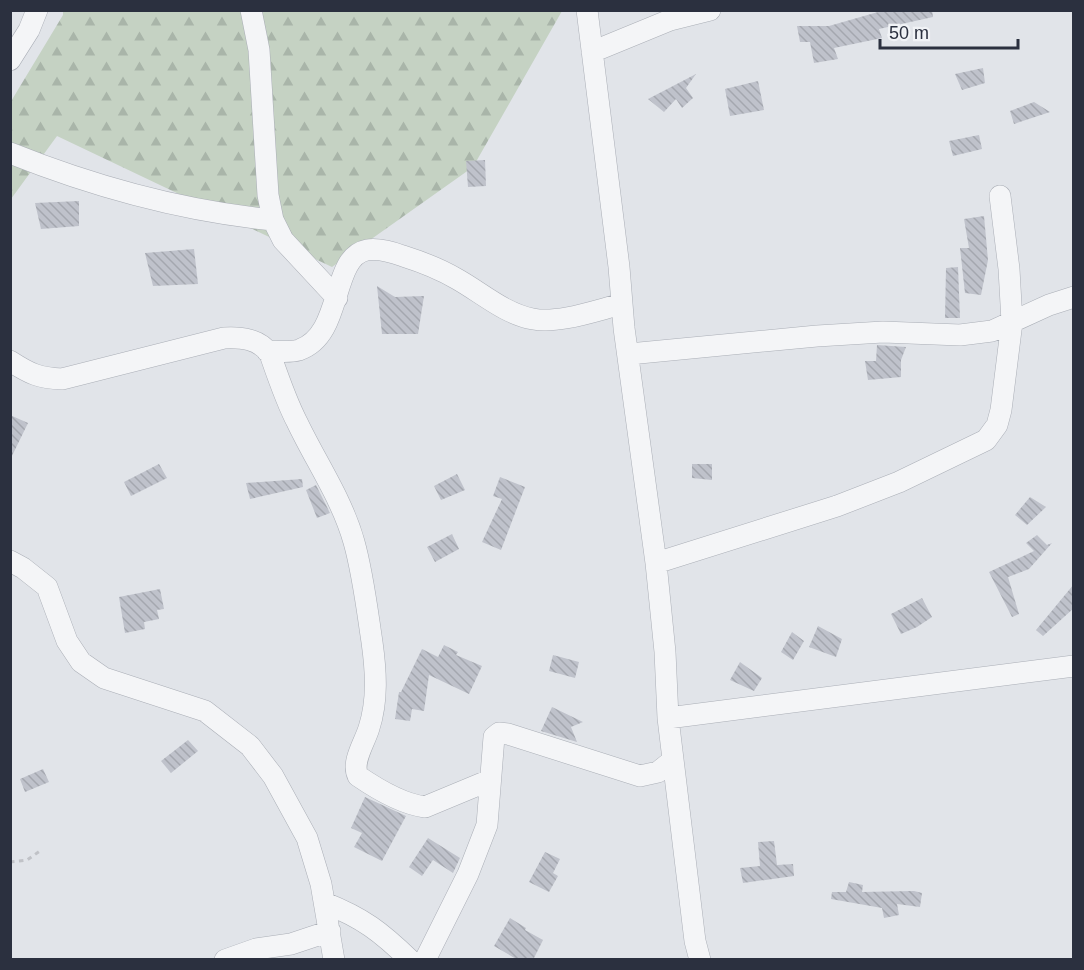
<svg xmlns="http://www.w3.org/2000/svg" width="1084" height="970" font-family="Arial,sans-serif">
<defs>
<pattern id="forest-firs" width="22" height="20" patternUnits="userSpaceOnUse" patternTransform="scale(1.5)"><rect width="22" height="20" fill="#c5d2c3"/><path d="M5 1l3.5 6h-7zM16 11l3.5 6h-7z" fill="#a9b5a9"/></pattern>
<pattern id="building-back-hatch" width="6" height="6" patternUnits="userSpaceOnUse" patternTransform="scale(1.5)"><rect width="6" height="6" fill="#bfc2cb"/><path d="M-1 5l2 2M0 0l6 6M5-1l2 2" fill="none" stroke="#a4a7af"/></pattern>
</defs>
<rect width="100%" height="100%" fill="#e1e4e9"/>
<path fill="url(#forest-firs)" d="M63,11h499l-89,156 -141,100 -275,-131 -46,63 -1,-96 53,-88z"/>
<path fill="url(#building-back-hatch)" d="M885,10h47l1,7 -54,12 3,9 -48,10 4,11 -24,4 -4,-21h-10l-3,-16h32z
M983,68l2,15 -23,7 -7,-16z
M696,74l-10,14 7,10 -11,10 -6,-9 -12,13 -16,-13z
M758,81l6,29 -34,6 -5,-27z
M1034,102l16,10 -36,12 -4,-13z
M979,135l3,14 -29,7 -4,-15z
M485,160l1,26 -18,1 -2,-26z
M79,201v25l-38,3 -6,-26z
M984,216l4,44 -7,35 -16,-2 -5,-45h9l-5,-29z
M194,249l4,35 -45,2 -8,-33z
M958,267l2,51h-15l1,-50z
M377,286l18,11 29,-1 -6,38h-36z
M877,345l29,2 -5,13v17l-33,3 -3,-19h11z
M10,415l18,8 -18,37z
M159,464l8,14 -36,18 -7,-14z
M692,464h20v16l-20,-2z
M457,474l8,16 -24,10 -7,-14z
M500,477l25,10 -24,63 -19,-8 20,-43 -9,-3z
M302,479l1,8 -53,12 -4,-16z
M316,485l14,28 -13,5 -11,-28z
M1030,497l16,10 -19,18 -12,-10z
M452,534l7,15 -24,13 -8,-15z
M1037,535l10,10 5,-2 -23,26 -21,8 11,37 -7,3 -23,-45 45,-21 -8,-8z
M1074,584v24l-31,28 -7,-6z
M160,589l4,20 -7,1 2,9 -15,3 1,7 -20,4 -6,-36z
M922,598l10,19 -15,10 -16,7 -10,-20z
M818,626l24,13 -6,18 -27,-10z
M792,632l12,9 -11,19 -12,-8z
M444,645l14,7 -2,3 26,11 -13,28 -40,-19 -5,36 -12,-2 -2,12 -15,-2 4,-27h2l21,-43 16,8z
M553,655l26,7 -4,16 -26,-7z
M740,662l22,16 -8,13 -24,-11z
M552,707l31,15 -12,5 6,15 -36,-11z
M188,740l10,11 -27,22 -10,-12z
M43,769l6,13 -24,10 -5,-13z
M365,797l41,19 -24,45 -28,-14 8,-14 -11,-5z
M428,838l32,20 -7,15 -20,-13 -11,16 -13,-9z
M774,841l3,24 16,-1 1,12 -51,7 -3,-15 20,-2 -2,-24z
M545,852l15,7 -7,14 5,3 -9,16 -20,-10z
M849,882l14,3 -1,7 52,-1 8,2 -2,14 -23,-3 2,11 -15,3 -2,-10 -51,-9 1,-7h14z
M510,918l16,10 -1,2 18,10 -10,20h-15l-24,-14z"/>
<g fill="none" stroke-linecap="round" stroke-linejoin="round">
<g stroke="#aaaeb6" stroke-width="22">
<path id="minor" d="M251,10l8,40 9,145 5,25 10,20 54,58
M587,10l32,257 5,61 32,235 9,89 3,66 27,223 5,19
M592,52l78,-32 40,-10
M10,60l19,-30 8,-20
M10,153c85,34 173,58 263,67
M267,351c10,0 22,2 32,-1 45,-15 31,-93 68,-100 12,-2 25,2 36,6 19,6 37,13 54,23 25,14 48,35 76,40 26,5 64,-9 89,-15
M629,354l188,-18 66,-4 77,3 32,-4 57,-26 25,-8
M10,361c20,13 29,17 52,18l162,-41c18,-1 35,1 46,16 8,23 16,47 27,68 19,40 45,77 57,120 9,32 13,67 18,100 4,29 6,58 -3,86 -4,14 -18,34 -11,48 19,13 44,28 67,31l65,-27
M10,561l13,7 24,19 20,54 14,21 23,16 101,33 45,35 23,30 34,62 14,46 13,76
M656,563l181,-57 62,-24 87,-42 11,-15 4,-15 11,-88 -3,-53 -9,-73
M668,718l406,-52
M325,903c38,15 56,29 85,57
M225,960l31,-11 35,-5 39,-13
M425,960l43,-86 19,-49 7,-88 5,-4 9,1 132,42 18,-4 15,-12"/>
</g>
<path stroke="#c0c2c7" stroke-width="3" stroke-dasharray="4.5 4.5" stroke-linecap="butt" d="M10,862l17,-2 13,-9"/>
<use href="#minor" stroke="#f4f5f7" stroke-width="21"/>
</g>
<rect width="1084" height="970" fill="none" stroke="#2b303f" stroke-width="24"/>
<path d="M880 39v9h138v-9" fill="none" stroke="#2b303f" stroke-width="3"/>
<text x="889" y="39" font-size="18" fill="#2b303f" stroke="#f1f3f6" stroke-width="4.5" paint-order="stroke">50 m</text>
</svg>
